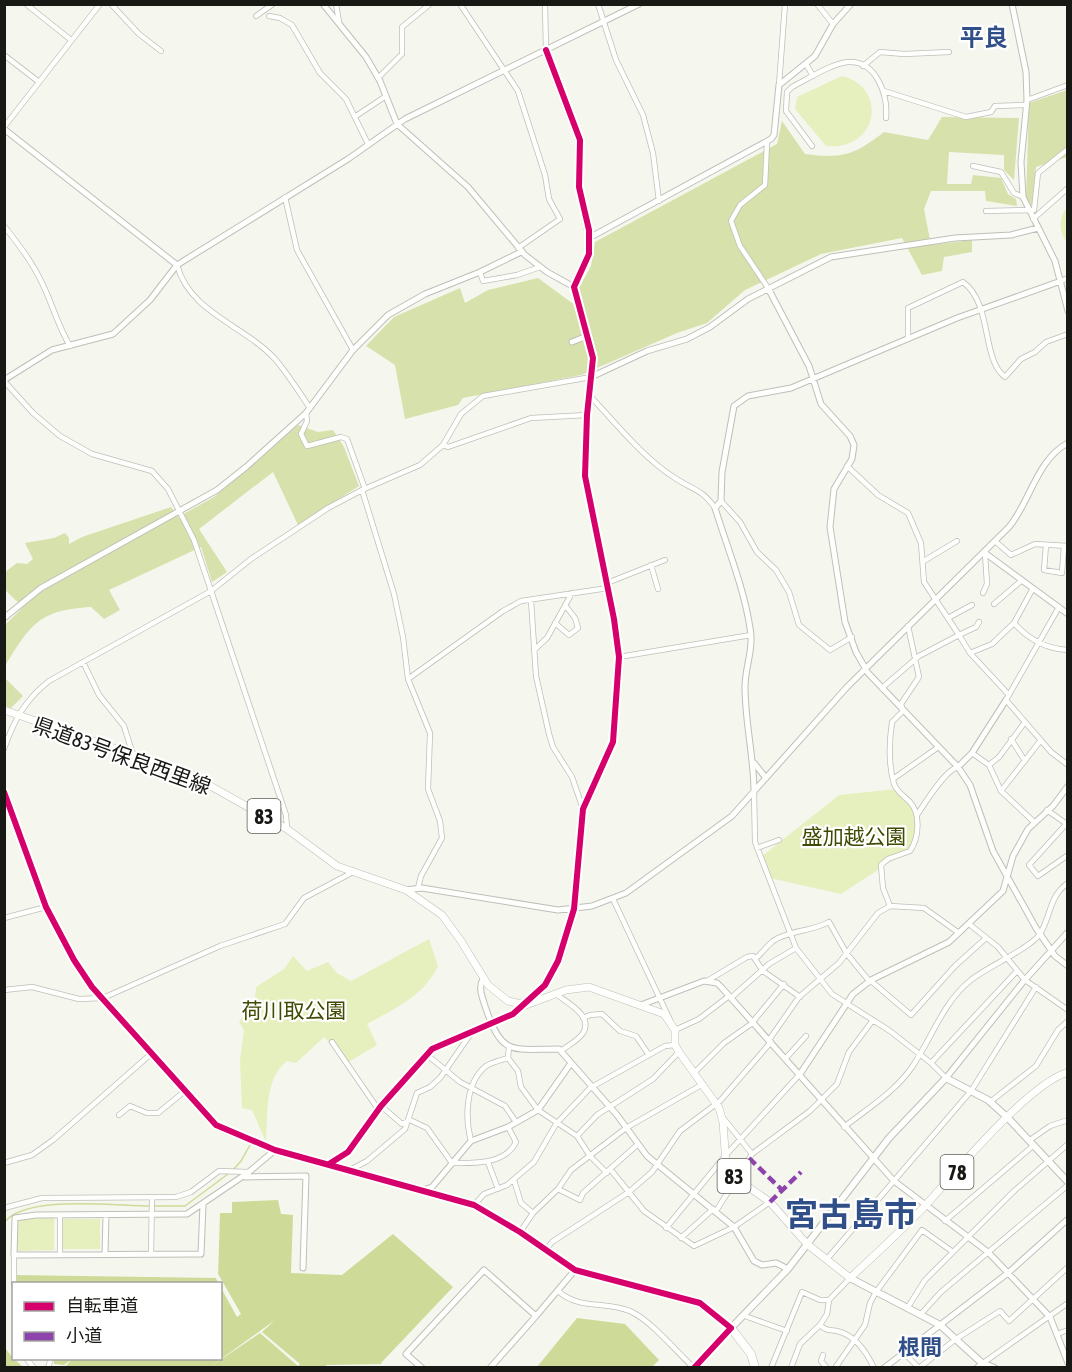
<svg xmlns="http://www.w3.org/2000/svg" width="1072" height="1372" font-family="'Asap Condensed','Noto Sans JP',sans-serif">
<rect width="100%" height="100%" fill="#f5f7ee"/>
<path fill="#e6efbe" d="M842,76c46,11 37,75 -16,70l-31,-37 2,-12z
M1067,207v36c-8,-11 -9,-24 0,-36z
M896,789l21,26 -4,32 -72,47 -71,-16 -9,-21 78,-62z
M429,939l9,27c-14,30 -44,43 -71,58l10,21 -30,18 -23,-26 -28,26 -9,-2c-23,18 -19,54 -21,81l-14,-32 -10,-2 -2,-48 4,-30 -5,-8 16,-23 1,-12 28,-18 9,-13 14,15 21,-9 9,11 14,8z
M54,1218v32l-37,1 -1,-32z
M61,1219h39v30h-38z"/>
<path fill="#d7e1ab" d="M1067,90v67l-31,10 -4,38 -6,-5 3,-97z
M942,117l77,1 -5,62 -10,-10v-15l-55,-3 -2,32h24l2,-9 28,3 7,16 8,5 1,7 -31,-5 -1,-10h-54l-7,18 7,36 41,-5v12l-28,5 -2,14 -20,4 -20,-37 -81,16 -76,36 -38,33 -30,10 -96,42 -118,23 -5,7 -53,14 -10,-54 -29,-19 28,-29 66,-29 5,15 23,-13 50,-12 34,25 11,-2 -4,-13 12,-22 4,-24 182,-98 5,-23 23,33c38,5 49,1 79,-22l44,8z
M298,425l20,7 15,-2 11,17 15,39 -61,39 -25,-53 -74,57 28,43 -15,10 -11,-35 -92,43 11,20 -16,9 -13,-12c-52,3 -60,17 -86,59v-41l18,-18 -18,-17v-18l12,-9 10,1 6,-5 -8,-16 29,-5 11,-5 4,5v6l13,-7 89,-30 7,10 36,-20z
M5,678l18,18 -12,12 -6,-2z"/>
<path fill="#ceda97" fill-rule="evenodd" d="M278,1200l3,14 12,1 -2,58 51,2 51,-41 60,53 -72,76 4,4 -380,1 -1,-86 9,-7 205,3 2,-65h12v-11zM14,1284h206v74h-206z
M577,1318l48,6 34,36 -7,7h-115z"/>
<path fill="#f5f7ee" d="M217,1272l24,42 -4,3 -23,-42z
M7,1275h10v8l-3,1 -1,74 -8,-10 -1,-70z
M275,1320l-13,12 38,32 -2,2 -38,-33 -50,34z
M14,1359h40v5l10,1 8,-6 -7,8h-42z
M386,1364v3h-60v-2z"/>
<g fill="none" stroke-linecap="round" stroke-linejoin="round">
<path stroke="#ceda97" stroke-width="1.5" d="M232,1171l9,-10 9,-16
M154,1206h31l43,-32
M4,1223c20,-29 112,-17 145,-17"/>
<g stroke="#bebfb9" stroke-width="6">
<path id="minor" d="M26,4l45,36
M111,4l28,30 22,17
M336,4l3,18
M460,4l58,87 27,84 4,24 11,20 -42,29
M545,4l1,46
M598,4l18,56 27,55 10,38 6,48
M817,4l16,20
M256,16l17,-12
M269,16l11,2 12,7 28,48 26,26 22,45
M4,55l35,27
M806,64l7,12
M863,66l17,-14 24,2 45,-2
M378,78l24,-24v-27l28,-23
M779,85l6,-81
M884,91l82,26 25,-5 4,-6 31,-1
M1027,100l41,-15
M356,116l30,-20
M4,127l96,-123
M767,142l-2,43 -25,20 -9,16 9,25 28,42
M812,146l-26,-35 1,-19 5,-5c16,-8 38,-23 56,-25 29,-2 40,34 38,56
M973,166l28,6 13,21 9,4
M285,197l12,53 56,100
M986,211l48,-1 4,-37 30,-24
M1033,219l35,-31
M4,226c15,19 29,37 39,59 10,21 15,41 27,61
M177,265c13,48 67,60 98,94 13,15 24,33 35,49
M480,272l3,9 34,-6 23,-8
M1061,281l7,-3
M908,339v-31l55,-26c30,22 18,77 42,95l16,-18 14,-7 11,-10 22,-8
M4,381l29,32 27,23 32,18 60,17 16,18 26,51 92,275 1,14
M590,396c26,27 52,61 85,82 18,12 27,11 40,30
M306,413l1,8 -6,13 6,12 34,-9 6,2 18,50
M443,445l18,-31 22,-18 108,-19
M847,466l31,29 30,18 13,30 3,39 35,53 -40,21 -37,32
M362,490l32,104 9,43 5,42 22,54 -2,56 12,32 2,17 -21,38 -3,12
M721,501l19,21 17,30 19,18 13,22 10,33 31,25 22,-13
M996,542l15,13 24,-11 33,2
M1046,545l-2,25 18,3 2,-27
M924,561l33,-20
M651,565l7,24
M607,583l58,-23
M983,593l4,-9 -2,-31
M531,600l5,76 13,58 4,13 19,30 11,32
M994,604l27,-23
M1059,607l-53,93 45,52 17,13
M948,618l24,-13
M979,622l-3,5 -17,8 11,18 39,42
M555,623l14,12 9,-7 -3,-10 -10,-13
M1014,623c14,16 33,26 54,27
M534,650l13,-12 25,-45
M970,653l22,-9 22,-21 18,-33
M619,657l132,-22
M83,662l16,33 25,31 9,29
M408,679l95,-68 18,-10 87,-13
M1011,739l14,22
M4,749c10,-29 21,-49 45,-68l162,-90 40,-32 77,-51 34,-18 58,-25 23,-20 5,2 83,-29 56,-3
M972,753l17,12 12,26 32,30
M989,765l10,-8 26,-35
M893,779l44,-31
M1001,791l40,-51
M4,792c27,71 46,150 99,206
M754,792l1,50 41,106 36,46 58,37 41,32 15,15
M1047,810l21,15
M917,815c8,-12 28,-45 41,-48
M1068,822l-39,43 9,11 30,-21
M757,848l22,-8
M613,899l57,121
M890,906l-7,-18 -2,-23 7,-6 22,-8c9,-13 11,-37 0,-49 -6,-6 -13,-10 -16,-18 -6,-20 -5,-41 -2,-62l11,-11 -2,-7 18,-27 -11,-51
M4,918l42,-11
M969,924l29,23 27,33 43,30
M755,959c6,-5 12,-13 18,-18 16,-11 38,-9 56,-19l18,32 23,28
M707,981l40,-24 6,-1 10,15 37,26
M871,981l40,34 44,-49 31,-28
M4,990l28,-3 47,12 24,-1 117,-52 65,-22 19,-26 49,-26
M556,994c10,8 38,22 27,39 -4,7 -16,13 -22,18
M732,997l37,-33 27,-16
M583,1018l7,-3 12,-1 18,17 16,5 13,19
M675,1030l24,-11 30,-23
M769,1040l30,-43 40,-34 39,-50 12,-7 34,2 35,25
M332,1042l46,67
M509,1047l-1,11 10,13 3,16 17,23 39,26 13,20 17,17
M426,1054l34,28 45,24 11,16
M786,1058l20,-22
M931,1063l85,-91
M694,1073l30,-30 27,-19 33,-40
M990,1102l46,-36 22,-36 10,-9
M381,1106l21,18 8,-4 17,8 25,35c21,0 53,2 64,-21l-8,-15
M119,1115l11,-9 17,7h11l27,-22
M724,1119l28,35
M844,1127c23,-18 52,-36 68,-60 20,-29 31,-65 59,-87 16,-13 58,-31 69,-46 11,-18 9,-38 28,-51
M577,1136l20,-21 56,-36 26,-27
M1030,1140l20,-14 18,-6
M471,1141c-6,-23 -6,-58 15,-75 6,-4 16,-6 22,-8
M488,1162l10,27
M4,1163l28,-8 21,-15 99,-87
M350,1170l17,-9 38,-32 12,-36 13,-6 10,-9 32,-46
M611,1170l33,41 50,35 40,-19 36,-25
M514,1180l7,23 12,10
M558,1189l22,11 3,-7 54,-48
M474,1205l10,-11 23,-9 27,-23 22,-38 34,-36 75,-42 10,-1
M4,1208l38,-10 134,-1 15,-5 28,-21 30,1
M716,1211l36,-57 58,-43 27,-27 12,-32 24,-32
M60,1215v39
M945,1221l89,-76
M666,1228l59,-72 75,-82
M520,1232l13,-19 25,-24 13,-19 55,-42 77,-44
M681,1238l32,-29
M546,1250l6,-8 77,-50 23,-20 28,-41 40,-30 51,-59
M151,1254l1,-55
M827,1259l144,-168 65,-104
M14,1284v-29
M558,1291c23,20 48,9 74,21 20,10 44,39 62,56
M908,1307l17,-27 88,-88 55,-48
M921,1314l20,-22 127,-107
M745,1316l42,15
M820,1325c6,6 10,5 17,6 18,4 30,22 37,37
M1057,1334l11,-4
M903,1352l16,16
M823,1355l-2,6 5,6
M26,1358l8,10
M48,1368l3,-10
M771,1368l31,-76 18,8h9
M791,1368l9,-24 20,-19 7,-11 2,-14 21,-22
M835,1368l30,-43 5,-22 6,-11 46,-62 31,22
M919,1368l37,-29 44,-28 9,10 59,-54
M976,1368l92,-65"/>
</g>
<g stroke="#bebfb9" stroke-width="7">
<path id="tertiary" d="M323,4l43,53 14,24 17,43 71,63 57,68 22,17 27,15
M1012,4l14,68 1,28 -6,62 2,35 32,64 13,50
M4,129l173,136
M589,238l182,-99 3,-4 5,-50 36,-29 18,-32 18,-20
M768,288l41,78 12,38 29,32 4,9 -2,14 -18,30 -4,38 15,95 11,30 12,21 90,94 12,18 23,66 43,77 19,28 13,10
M572,342l15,-6
M591,377l56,-26 40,-12 23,-12 38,-28 83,-42 124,-19 56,-3 27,-7
M4,380l48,-30 61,-16 37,-34 27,-35 171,-106 57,-40 234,-115
M985,553l83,61
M4,618l37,-30 176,-98 29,-23 60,-54 47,-63 35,-35 37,-21 55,-22 41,-20
M754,763l12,15
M958,767l14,-14 34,-53
M754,792c0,-35 -9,-69 -9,-105 0,-20 9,-38 5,-59 -6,-40 -23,-81 -35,-120l6,-7 1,-29 12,-66 14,-10 43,-8 166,-70 104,-37
M406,890l16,-2 136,22 34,-4 34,-13 106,-77 115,-129 162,-160c21,-25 28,-68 59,-84
M483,979c-5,9 -1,17 2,27 17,51 26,43 74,43l58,66 30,41 87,71 20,34 8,4 14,-2 12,6
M103,998l105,120 16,12 51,20 199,55 46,27 55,38 125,33 31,25 -37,40
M641,1005l63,-24 13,2 5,5 172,193 94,71 62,65 18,46
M800,1074l53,-80 18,-14 78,-38 54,-51 10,-35 15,-27 25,-23 15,-20
M946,1078l77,-96 45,-50
M329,1164l19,-12 33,-46 51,-57 67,-28 27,-16 19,-20 13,-24 13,-39 3,-13 9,-100 30,-67 6,-85 -5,-38 -29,-143 2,-61 6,-57 -19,-71 11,-22 5,-21 -11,-57 2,-41 -36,-95
M245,1177l61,-1 -3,92
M426,1189l6,-2 39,-46 37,-14 30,-17 33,-47
M203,1204l-2,50 -187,1 1,-37 21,-3 151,-1 62,-42 26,-22
M105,1254l1,-38
M536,1316l39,-46
M422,1368l-16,-14 78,-84 52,46 -46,52
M884,1368l124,-95 60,-54"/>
</g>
<g stroke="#bebfb9" stroke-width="8">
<path id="secondary" d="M850,1278l90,47 42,38 12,5
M731,1328l57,-59 101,-131 57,-60 42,22 20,18 60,64"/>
</g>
<g stroke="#bebfb9" stroke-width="8">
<path id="primary" d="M4,710l187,65 96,54 50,37 69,24 36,25 19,26 27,44 20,16 18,4 40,-15 23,-3 75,27 11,16v15l4,7 40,56 4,14 3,43 11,14 33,23 37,42 43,34c25,-23 50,-46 74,-71 31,-34 103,-122 144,-135"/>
</g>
<g stroke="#bebfb9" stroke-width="9">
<path id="trunk" d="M731,1328l20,26 4,14"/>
</g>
<use href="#minor" stroke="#fefefc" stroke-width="4.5"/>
<use href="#tertiary" stroke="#fefefc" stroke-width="5"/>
<use href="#secondary" stroke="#fefefc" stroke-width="6"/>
<use href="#primary" stroke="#fefefc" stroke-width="7"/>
<use href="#trunk" stroke="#fefefc" stroke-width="8"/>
<path stroke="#8e44ad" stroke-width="4.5" stroke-dasharray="9 4.5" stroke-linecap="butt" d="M749,1158l33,32
M770,1202l31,-30"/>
<g stroke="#fff" stroke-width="10">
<path id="cycleway" d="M4,792l42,115 28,53 18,27 124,138 59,25 199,55 46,27 55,38 125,33 31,25 -37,40
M329,1164l19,-12 33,-46 51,-57 81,-35 32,-29 13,-24 16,-52 9,-100 30,-67 6,-85 -5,-38 -29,-143 2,-61 6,-57 -19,-71 15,-33v-24l-10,-43 1,-47 -34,-90"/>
</g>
<use href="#cycleway" stroke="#d6006c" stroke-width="6"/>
</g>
<g text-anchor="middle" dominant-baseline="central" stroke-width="4.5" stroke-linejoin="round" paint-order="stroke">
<g fill="#fff" stroke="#5d5e5a" stroke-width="1.5">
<rect x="247.5" y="799" width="33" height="34" rx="4.5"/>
<rect x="940.5" y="1155" width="33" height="34" rx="4.5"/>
<rect x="717.5" y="1159" width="33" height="34" rx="4.5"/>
</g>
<g font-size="20" font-weight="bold" fill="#181914">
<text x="264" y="816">83</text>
<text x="957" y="1172">78</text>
<text x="734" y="1176">83</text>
</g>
<g font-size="21" fill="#181914" stroke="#fff">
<text transform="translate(122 755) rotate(20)">県道83号保良西里線</text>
</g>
<g font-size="21" fill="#414a03" stroke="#fff">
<text x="854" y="836">盛加越公園</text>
<text x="294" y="1010">荷川取公園</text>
</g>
<g font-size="22" font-weight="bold" fill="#304e87" stroke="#fff">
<text x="920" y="1347">根間</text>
</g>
<g font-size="24" font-weight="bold" fill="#304e87" stroke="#fff">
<text x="984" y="37">平良</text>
</g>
<g font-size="33" font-weight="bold" fill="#304e87" stroke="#fff">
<text x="851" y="1214">宮古島市</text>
</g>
</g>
<rect width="1072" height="1372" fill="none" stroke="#181914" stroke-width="12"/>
<rect x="12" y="1282" width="210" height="78" fill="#ffffff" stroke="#a3a3a1" stroke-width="1.5"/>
<rect x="24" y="1302" width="30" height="9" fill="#d6006c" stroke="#a3a3a1" stroke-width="1.5"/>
<text x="66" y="1312" font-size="18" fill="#181914">自転車道</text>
<rect x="24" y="1332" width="30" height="9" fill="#8e44ad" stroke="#a3a3a1" stroke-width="1.5"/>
<text x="66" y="1342" font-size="18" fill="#181914">小道</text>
</svg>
